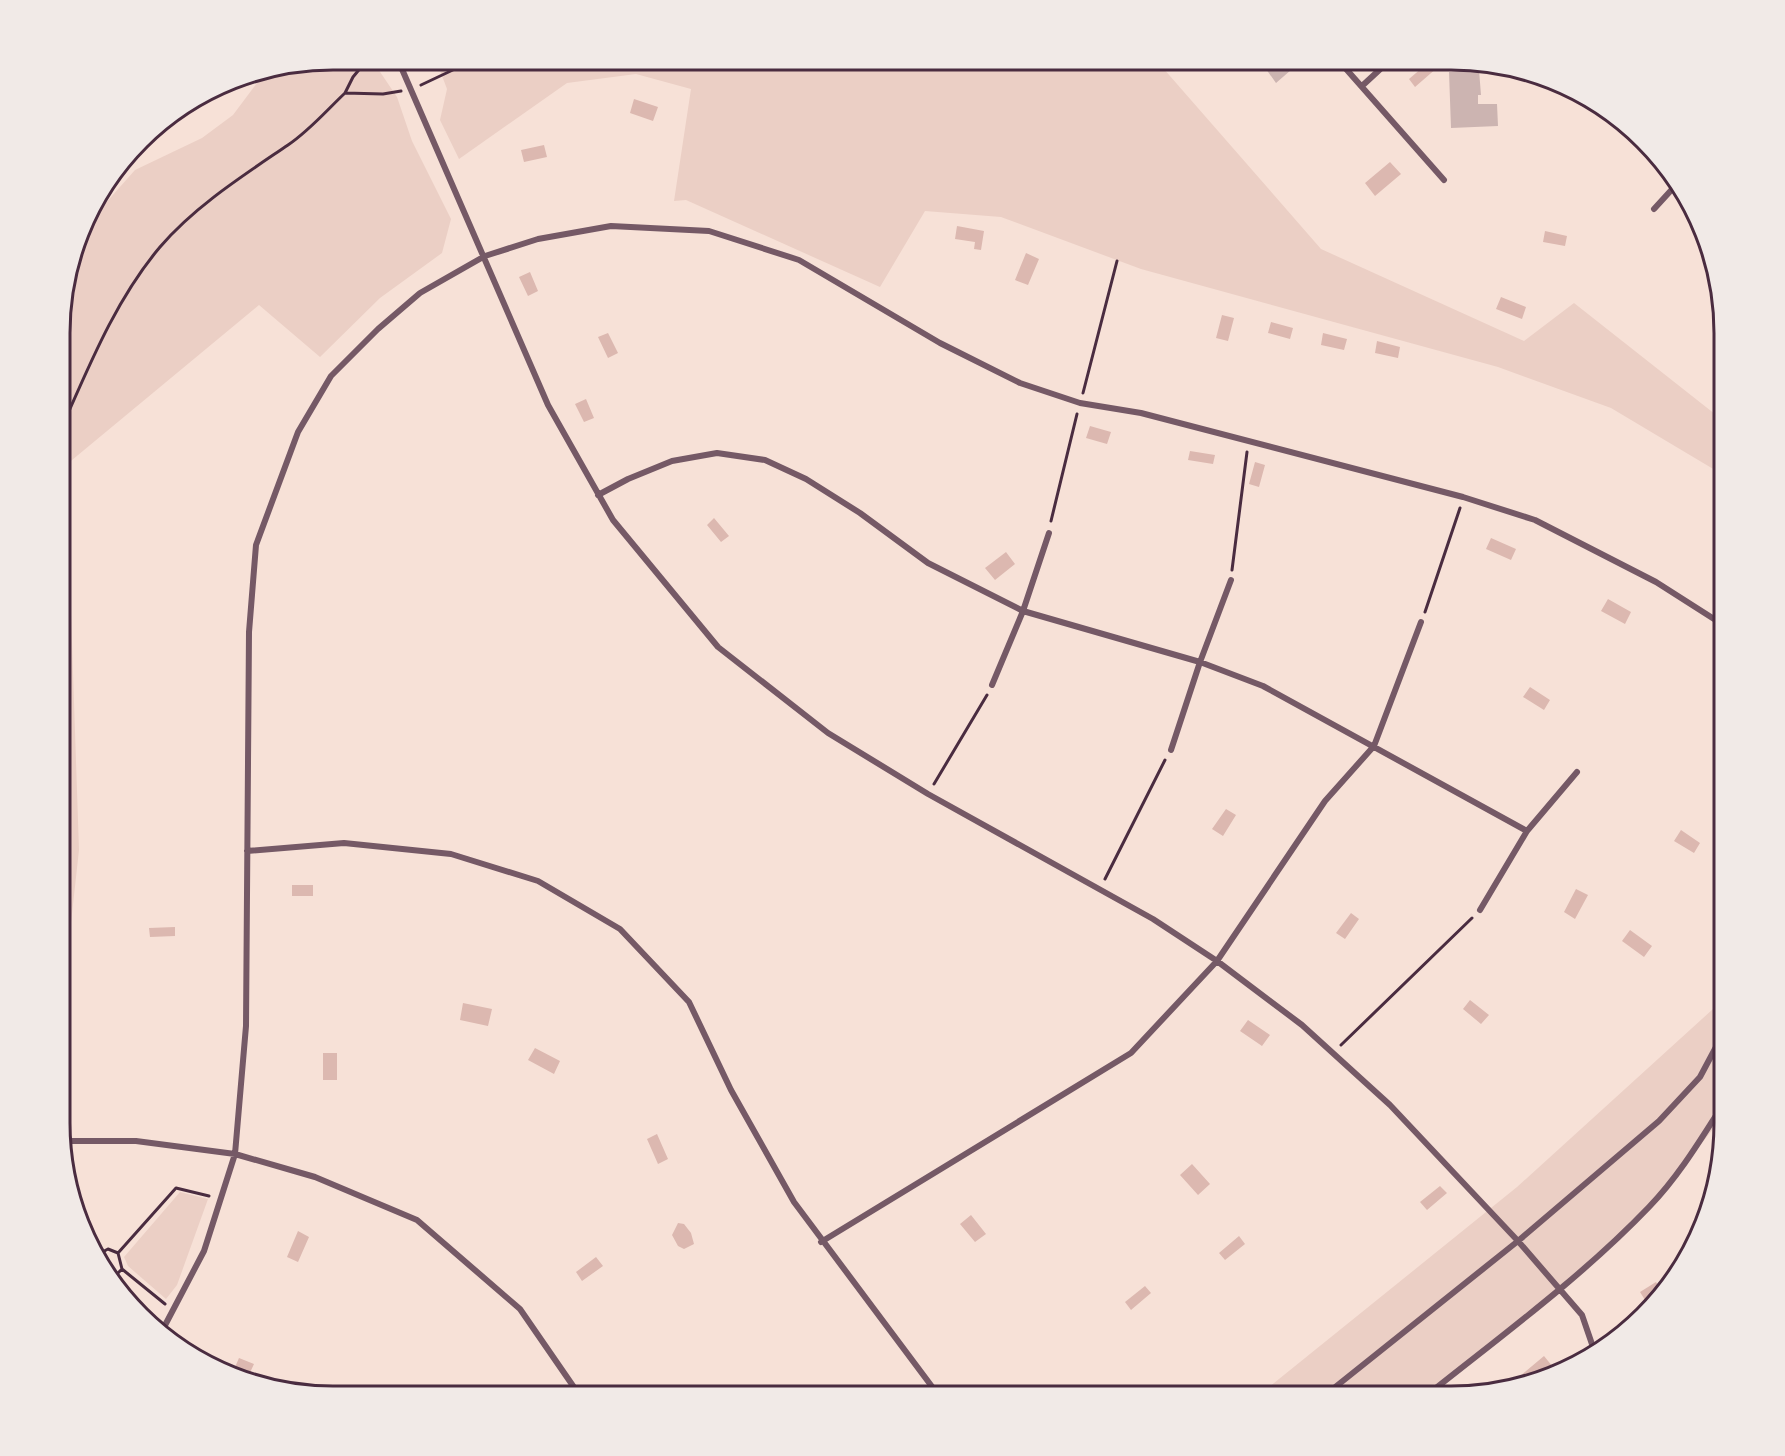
<svg xmlns="http://www.w3.org/2000/svg" width="1785" height="1456" font-family="Overpass,sans-serif">
<rect width="100%" height="100%" fill="#f7e1d7"/>
<path fill="#ebcfc5" d="M334,60h38l25,37 15,44 39,78 -9,34 -62,45 -60,59 -61,-52 -193,160 13,385 -15,136 -3,10 1,-699 26,-74 47,-53 67,-32 31,-23 33,-44z
M436,60h720l165,189 203,92 50,-38 151,119v54l-114,-68 -113,-41 -357,-98 -140,-52 -76,-6 -45,76 -194,-87 -12,1 17,-112 -55,-15 -69,9 -108,76 -19,-39 7,-31z
M1724,999v116l-62,79 -95,92 -137,110h-172l259,-209z
M180,1192l28,7 -31,86 -11,14 -38,-33 -4,-9z"/>
<path fill="#dcb8b0" d="M1430,61l8,6 -23,20 -6,-8z
M634,99l24,8 -5,14 -23,-8z
M544,145l3,12 -23,5 -3,-12z
M1390,162l11,12 -26,22 -10,-13z
M957,226l27,5 -3,19 -7,-1 1,-7 -20,-3z
M1545,231l22,5 -2,10 -22,-4z
M1026,253l13,6 -11,26 -13,-5z
M530,272l8,19 -10,5 -9,-19z
M1501,297l25,10 -4,12 -26,-10z
M1222,315l12,3 -6,23 -12,-3z
M1271,322l22,6 -3,11 -22,-6z
M608,333l10,20 -10,5 -10,-21z
M1323,333l24,6 -3,11 -23,-5z
M1377,341l23,6 -2,11 -23,-5z
M586,399l8,19 -10,4 -9,-18z
M1090,426l21,6 -4,12 -21,-6z
M1190,451l25,4 -2,9 -25,-4z
M1255,462l10,3 -6,22 -10,-3z
M714,518l15,18 -8,6 -14,-17z
M1491,538l25,11 -5,11 -25,-11z
M1006,552l9,12 -20,16 -10,-12z
M1608,599l23,13 -6,12 -24,-13z
M1530,687l20,13 -6,10 -21,-13z
M1226,809l10,6 -13,21 -11,-7z
M1681,830l19,13 -6,10 -20,-12z
M292,885h21v11h-21z
M1576,889l12,6 -13,24 -11,-7z
M1351,913l8,6 -14,20 -9,-6z
M175,927v9l-25,1 -1,-9z
M1630,930l22,16 -8,11 -22,-16z
M1470,1000l19,15 -8,9 -18,-15z
M463,1003l29,6 -4,17 -28,-6z
M1248,1020l22,15 -8,11 -22,-15z
M535,1048l25,13 -6,13 -26,-14z
M323,1053h14v27h-14z
M657,1134l11,25 -10,5 -11,-25z
M1192,1164l18,20 -12,11 -18,-20z
M1440,1186l7,7 -20,17 -7,-8z
M971,1215l15,19 -11,8 -15,-18z
M678,1223l6,1 7,9 3,11 -10,5 -6,-3 -6,-11z
M298,1231l11,6 -11,25 -11,-5z
M1239,1236l6,8 -20,16 -6,-7z
M596,1257l7,9 -21,15 -6,-9z
M1656,1282l6,9 -12,17 -10,-16z
M1145,1286l6,7 -20,17 -6,-8z
M1544,1356l9,11 -14,12 -16,3 -4,-5z
M239,1358l15,6 -7,15 -15,-5z"/>
<path fill="#ccb4b1" d="M1255,60h28l8,10 -15,13 -15,-21 -2,2z
M1479,70l2,25h-3v9h19l1,22 -47,2 -2,-56z"/>
<g fill="none" stroke-linecap="round" stroke-linejoin="round">
<path stroke="#4a2c40" stroke-width="3" d="M421,85l53,-25
M345,93l8,-16 14,-17
M1083,393l34,-132
M62,427c27,-61 54,-128 98,-180 35,-41 84,-72 128,-102 21,-14 39,-35 57,-52l38,1 18,-3
M1051,521l26,-107
M1232,570l15,-118
M1425,612l35,-104
M934,784l53,-89
M1105,879l60,-119
M1341,1045l131,-127
M118,1253l58,-65 33,8
M97,1255l11,-6 10,4 4,16 -9,9
M122,1269l43,35"/>
<path stroke="#755966" stroke-width="6" d="M398,60l150,345 65,115 105,127 110,86 100,61 225,125 64,42 85,64 88,80 128,136 64,74 12,35
M1339,61l105,119
M1362,86l27,-25
M1654,209l21,-23
M598,495l30,-16 44,-18 45,-8 48,7 41,19 54,34 68,50 95,48 177,51 63,24 264,145
M992,685l31,-74 26,-78
M1171,750l29,-88 31,-82
M247,851l97,-8 107,11 87,27 82,48 69,73 42,88 63,112 145,194
M1480,910l47,-79 50,-59
M61,1141h75l99,13 80,23 102,43 103,89 60,87
M821,1242l310,-189 86,-92 108,-160 49,-55 47,-124
M162,1331l42,-80 31,-97 11,-128 3,-394 7,-87 42,-113 33,-56 47,-47 42,-36 65,-37 53,-17 73,-13 98,5 90,29 141,83 80,40 60,20 61,10 322,84 72,23 121,62 69,44
M1324,1396l194,-155 141,-120 41,-44 24,-45
M1426,1396c75,-60 156,-119 223,-189 30,-31 52,-68 75,-104"/>
</g>
<path d="M0 0H1785V1456H0ZM333 70H1451A263 263 0 0 1 1714 333V1123A263 263 0 0 1 1451 1386H333A263 263 0 0 1 70 1123V333A263 263 0 0 1 333 70Z" fill="#f1eae7" fill-rule="evenodd"/>
<path fill="none" stroke="#4a2c40" stroke-width="3" d="M333 70H1451A263 263 0 0 1 1714 333V1123A263 263 0 0 1 1451 1386H333A263 263 0 0 1 70 1123V333A263 263 0 0 1 333 70Z"/>
</svg>
